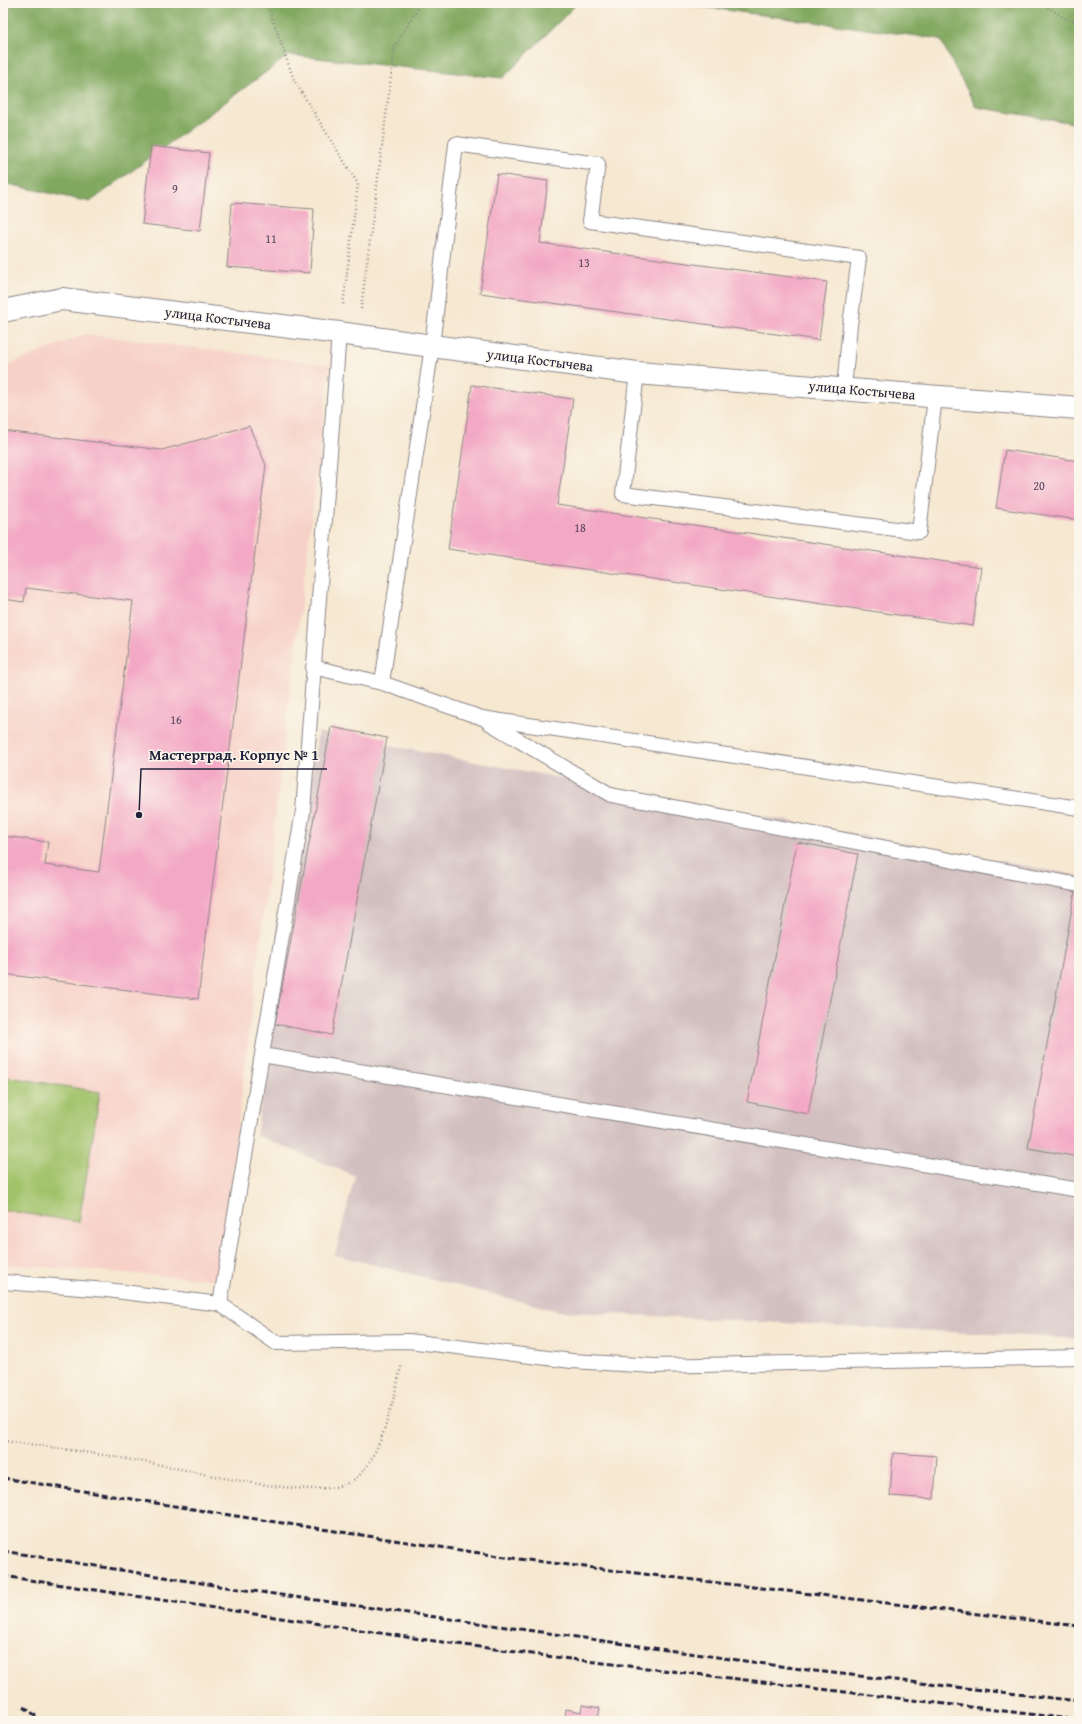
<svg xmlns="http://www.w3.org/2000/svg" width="1082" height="1724" font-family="'Gentium Book Plus',serif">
<rect width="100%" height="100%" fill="#fbf7ec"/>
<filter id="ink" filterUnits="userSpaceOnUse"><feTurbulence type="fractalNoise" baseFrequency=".025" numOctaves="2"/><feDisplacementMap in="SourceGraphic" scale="8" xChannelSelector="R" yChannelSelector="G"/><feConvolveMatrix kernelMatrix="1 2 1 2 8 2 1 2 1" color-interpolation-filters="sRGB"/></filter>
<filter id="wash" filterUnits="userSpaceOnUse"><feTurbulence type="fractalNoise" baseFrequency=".012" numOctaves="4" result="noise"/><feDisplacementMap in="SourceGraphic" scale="16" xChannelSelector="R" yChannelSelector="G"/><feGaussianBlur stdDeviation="0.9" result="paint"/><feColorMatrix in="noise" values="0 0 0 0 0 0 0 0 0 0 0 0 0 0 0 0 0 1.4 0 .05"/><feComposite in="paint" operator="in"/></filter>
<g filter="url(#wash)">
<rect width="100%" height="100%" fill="#f6e8d1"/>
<path fill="#f7d1c8" d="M85,334l245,31 -111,915 -216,-16v-897z"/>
<path fill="#d2bfc0" d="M318,732l761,144v463l-520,-28 -224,-56 20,-79 -99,-41z"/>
<path fill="#a2c26a" stroke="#627252" d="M3,1076l97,16 -21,130 -76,-12z"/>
<path fill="#81a85e" stroke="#52654c" d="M11,3h567l-75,75 -214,-23 -199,147 -87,-19v-133z
M673,3h406v121l-103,-17 -36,-68z"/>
<g id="blocks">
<path fill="#f3a9c5" d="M151,146l58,7 -9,78 -58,-7z
M497,174l51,7 -8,62 287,39 -8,58 -339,-47z
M232,203l82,6 -4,64 -83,-6z
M472,385l101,14 -16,106 424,62 -8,59 -525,-77z
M249,426l17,39 -68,534 -195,-25v-138l45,6 -3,23 54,7 34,-271 -107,-13 -2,14 -21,-3v-168l159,19z
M1005,450l74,11v59l-83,-12z
M331,727l56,11 -55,297 -57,-11z
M797,842l61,12 -50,260 -61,-12z
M1075,892l4,1v264l-51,-9z
M893,1453l44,3 -3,43 -44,-3z
M582,1705l18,3 -2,12 -8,-2v3h-6l-19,-3 1,-9 15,3z"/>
</g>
</g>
<g filter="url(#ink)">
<use href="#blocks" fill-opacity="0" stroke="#8c8586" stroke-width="1"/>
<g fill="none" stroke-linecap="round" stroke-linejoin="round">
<g stroke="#8c8586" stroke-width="16">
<path id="service" d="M637,373l-14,121 296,38 16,-135
M844,388l6,-63 9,-67 -269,-37 8,-57 -142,-20 -24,202 -50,337 100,35 597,90
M313,667l69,16
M488,722l123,73 468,90
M262,1055l817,135
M3,1282l104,8 113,14 56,39 132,-2 164,20 82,5 425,-9
M220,1304l83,-493 36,-478"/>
</g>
<g stroke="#8c8586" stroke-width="24">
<path id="minor" d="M3,311l59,-12 277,34 93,13 205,27 442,35"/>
</g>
<path stroke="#8c8586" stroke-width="2.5" stroke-dasharray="1 3" stroke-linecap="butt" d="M267,3l27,77 64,104 -15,122
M1041,3l25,16 13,3
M361,309l34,-263 26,-43
M3,1441c51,6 102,14 153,23 43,8 158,38 194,18 31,-16 44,-87 52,-119"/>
<use href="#service" stroke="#fff" stroke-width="14"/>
<use href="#minor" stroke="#fff" stroke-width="22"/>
<path stroke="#22223b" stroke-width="3" stroke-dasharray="6 3" stroke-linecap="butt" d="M3,1478l220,36 296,45 560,67
M3,1551l229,37 583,83 264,30
M3,1576l417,63 134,18 525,63
M24,1707l19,14"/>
</g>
</g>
<g text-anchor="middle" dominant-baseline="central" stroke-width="3" stroke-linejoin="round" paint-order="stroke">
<g font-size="12" fill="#56445e">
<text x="175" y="188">9</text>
<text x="271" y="238">11</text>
<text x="584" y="262">13</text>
<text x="1039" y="485">20</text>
<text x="580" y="527">18</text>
<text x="176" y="719">16</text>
</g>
<g font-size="14" fill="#22223b" stroke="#fbf7ec">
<text transform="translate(218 318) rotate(7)">улица Костычева</text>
<text transform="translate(540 360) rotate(7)">улица Костычева</text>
<text transform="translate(862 390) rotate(5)">улица Костычева</text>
</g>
</g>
<path fill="none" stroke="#22223b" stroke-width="1.5" d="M139 815L141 769H327"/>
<circle fill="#22223b" stroke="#fbf7ec" stroke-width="1.5" cx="139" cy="815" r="4"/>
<g font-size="15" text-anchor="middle" font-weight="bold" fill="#22223b" stroke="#fbf7ec" stroke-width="3" stroke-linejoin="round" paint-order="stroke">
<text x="234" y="760">Мастерград. Корпус № 1</text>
</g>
<rect width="1082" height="1724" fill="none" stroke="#fbf7ec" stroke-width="16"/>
</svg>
